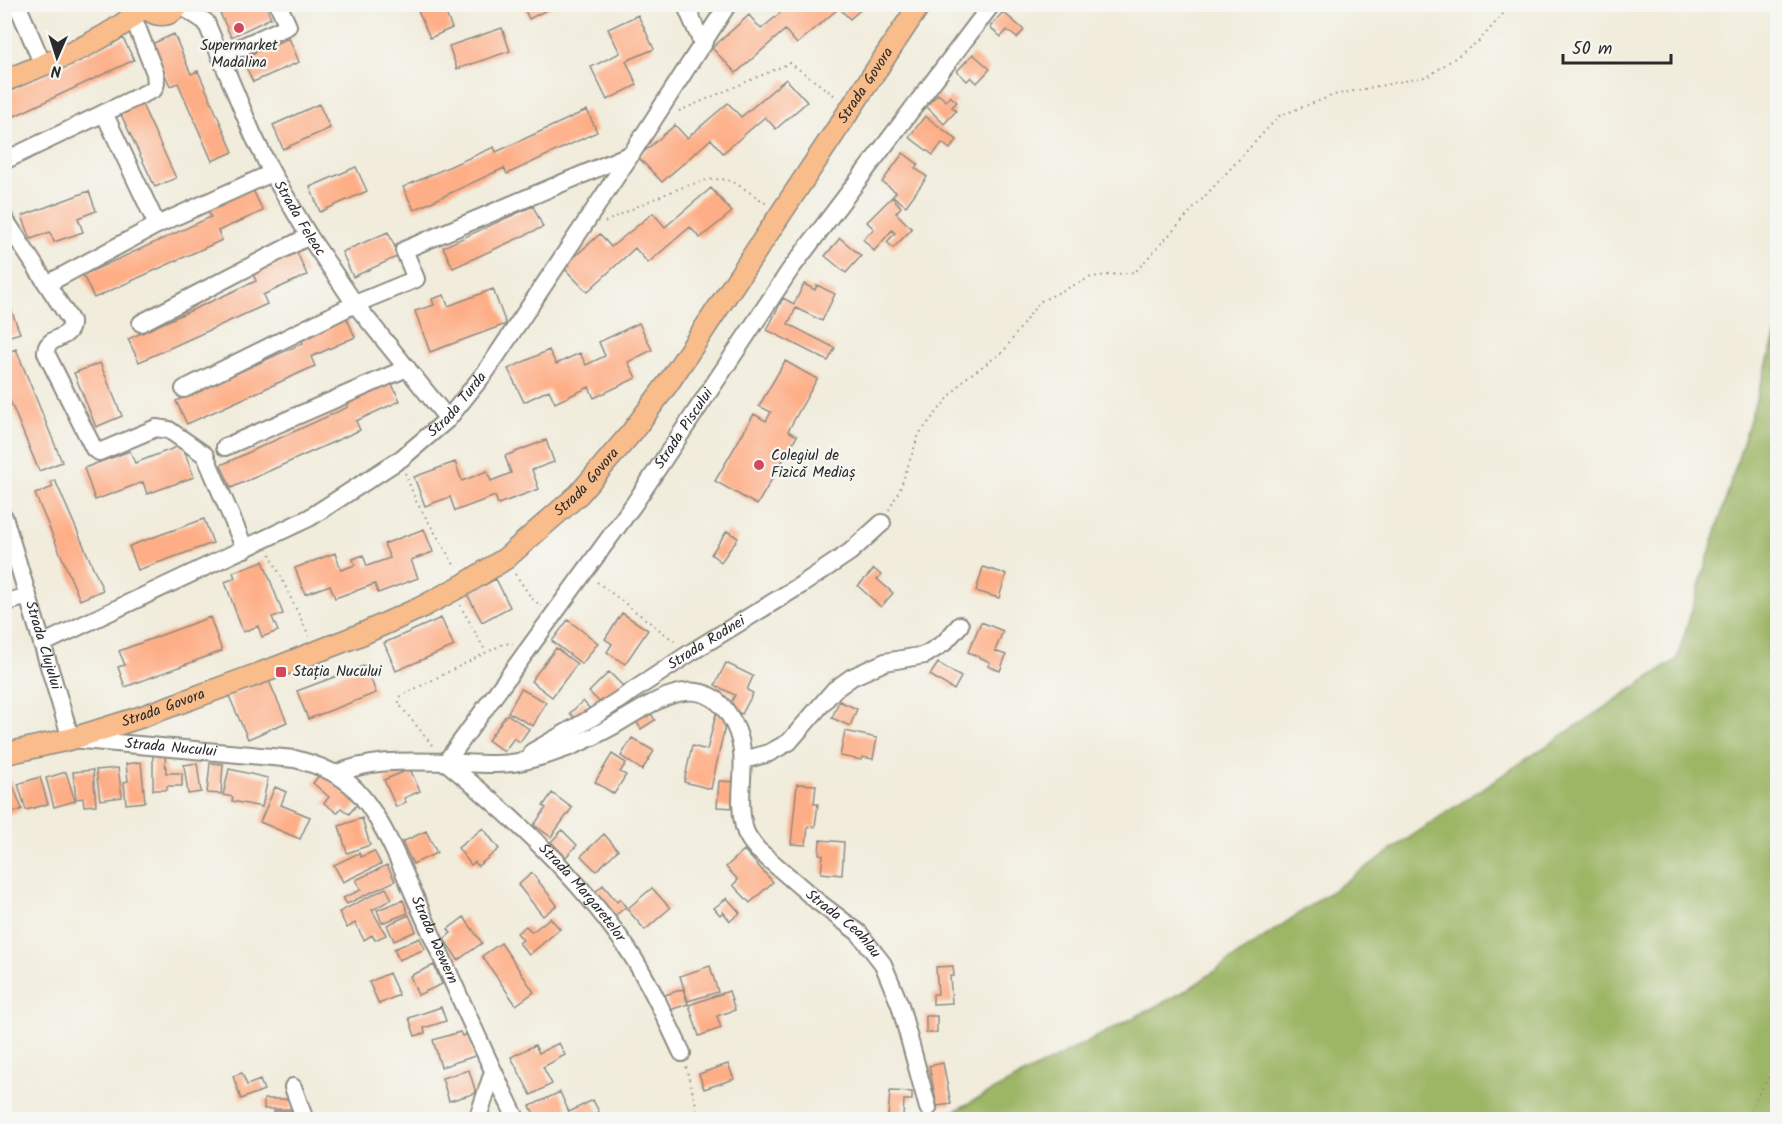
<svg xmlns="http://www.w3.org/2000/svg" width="1782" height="1124" font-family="Kalam,sans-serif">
<rect width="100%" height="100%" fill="#f6f6f2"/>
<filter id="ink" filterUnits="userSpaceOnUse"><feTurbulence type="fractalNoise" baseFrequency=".0167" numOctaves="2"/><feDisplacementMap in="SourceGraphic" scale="12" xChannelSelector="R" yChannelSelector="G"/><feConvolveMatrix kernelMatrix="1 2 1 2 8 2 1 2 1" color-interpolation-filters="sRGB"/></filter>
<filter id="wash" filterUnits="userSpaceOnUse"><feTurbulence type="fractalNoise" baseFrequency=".008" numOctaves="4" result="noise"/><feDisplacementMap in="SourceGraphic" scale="24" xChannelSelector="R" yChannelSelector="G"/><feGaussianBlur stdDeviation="1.35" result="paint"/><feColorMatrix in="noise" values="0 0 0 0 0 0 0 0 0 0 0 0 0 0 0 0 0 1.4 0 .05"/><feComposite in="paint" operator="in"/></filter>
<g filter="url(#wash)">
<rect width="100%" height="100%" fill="#f1ecdb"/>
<path fill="#9db666" stroke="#647048" stroke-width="1.5" d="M1777,331v788h-862l37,-7 235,-122 254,-174 236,-157z"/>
<g id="blocks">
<path fill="#feae86" d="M216,4h49l6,14 -40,19z
M415,4h27l10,24 -22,10z
M522,4h36l-29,15z
M819,4h48l-17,15 -11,-11 -42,36 -12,-14 -49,43 -24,-25 37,-33 12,14 29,-24h21l3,3z
M1003,12l21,18 -7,8 -10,-8 -6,7 -11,-10z
M638,15l16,34 -28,12 11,24 -30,15 -16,-33 29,-14 -12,-24z
M502,28l8,23 -53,18 -8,-23z
M174,34l17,40 7,-3 35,81 -21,9 -34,-78 -8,3 -18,-42z
M123,38l11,22 -130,61v-27z
M289,38l10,24 -46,20 -11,-24z
M973,54l17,15 -13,14 -6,-6 -4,4 -10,-10z
M786,79l21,23 -31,27 -11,-12 -42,36 -12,-14 -49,43 -24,-25 37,-32 12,13 41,-35 13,14z
M938,94l8,7 4,-5 7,6 -5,5 4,4 -12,13 -18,-18z
M139,98l37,80 -21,9 -37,-79z
M319,104l11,24 -47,21 -10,-24z
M587,110l10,22 -90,42 -3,-6 -90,42 -11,-23 91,-40 2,5z
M925,116l32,24 -7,9 -8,-6 -9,12 -24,-18z
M903,153l15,11 -3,4 12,9 -21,29 -13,-10 3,-4 -14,-10z
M356,167l11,24 -47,21 -10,-25z
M252,188l11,23 -45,20 4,9 -128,58 -11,-23 128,-58 -4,-8z
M711,188l21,24 -32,26 -10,-11 -42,36 -13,-15 -48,44 -24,-25 37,-33 11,13 42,-34 12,14z
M89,191l7,20 -18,7 5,14 -29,10 -4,-10 -19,7 -9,-23z
M892,197l9,10 -5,6 16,16 -19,19 -6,-6 8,-9 -3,-3 -18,21 -11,-12 11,-10 -7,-7z
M533,206l10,21 -90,41 -10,-21z
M388,232l11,24 -46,21 -11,-25z
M840,238l21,18 -15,17 -21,-17z
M297,252l10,23 -44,20 4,9 -128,58 -11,-23 128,-58 -4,-9z
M804,284l11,6 2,-5 18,9 -13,27 -26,-13 -8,16 47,24 -7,13 -61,-31 16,-32 11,6z
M493,289l13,35 -76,28 -15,-41 19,-6 -2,-6 12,-4 4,11z
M4,291l16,42 -16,5z
M345,314l10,23 -44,20 4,9 -128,58 -11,-23 127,-58 -4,-8z
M639,323l13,27 -24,12 8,16 -42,20 -5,-11 -34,16 -6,-13 -25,12 -16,-33 41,-19 7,14 24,-11 6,12 19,-9 -6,-14z
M16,349l46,113 -23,9 -35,-85v-32z
M785,361l32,18 -29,52 9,5 -40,69 -42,-24 39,-67 12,7 5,-9 -12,-6z
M100,363l22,53 -26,11 -22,-54z
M389,378l11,23 -44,20 4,9 -129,58 -10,-23 127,-58 -4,-9z
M546,440l8,22 -22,8 7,19 -41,15 -3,-8 -40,15 -5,-14 -25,9 -11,-29 41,-15 7,19 25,-10 4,10 20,-8 -6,-17z
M182,445l12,32 -47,17 -4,-12 -48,18 -11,-32 46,-17 5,12z
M55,480l48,110 -23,10 -45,-106 18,-7 -2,-5z
M204,519l9,24 -75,27 -9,-24z
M424,529l9,23 -22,8 7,18 -40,15 -3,-9 -40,14 -5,-13 -25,9 -10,-26 40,-15 6,17 14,-5 -2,-6 10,-4 4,11 23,-8 -6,-14z
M727,531l11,7 -17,24 -10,-8z
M263,561l20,53 -11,3 6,14 -16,6 -4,-11 -15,6 -18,-50 10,-4 -2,-6z
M983,567l23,7 -7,24 -23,-7z
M874,569l7,6 -4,4 16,14 -12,14 -23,-21z
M496,579l14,28 -28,15 -15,-28z
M622,613l26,17 -23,34 -18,-12 5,-8 -7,-5z
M210,617l12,34 -97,36 -7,-20 7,-2 -6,-14z
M441,618l13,28 -58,25 -12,-28z
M568,620l30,23 -16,21 -30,-23z
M981,622l22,9 -8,20 11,4 -6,16 -12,-5 2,-4 -22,-10z
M556,648l21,16 -25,33 -21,-16z
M726,663l27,13 -6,14 6,3 -11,21 -14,-6 7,-13 -20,-10z
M938,663l23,14 -7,13 -24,-15z
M366,665l10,28 -68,26 -11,-28z
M609,672l15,15 -19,20 -16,-15z
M268,679l19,43 -39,17 -19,-43z
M521,689l25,13 -13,24 -25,-14z
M583,701l8,9 -13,12 -8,-9z
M839,701l18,8 -7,17 -18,-8z
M648,709l7,11 -14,9 -7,-11z
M507,714l22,15 -9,13 -6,-4 -10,14 -16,-12z
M716,714l11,3 -16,72 -27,-7 8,-36 15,4z
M845,731l32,7 -4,21 -11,-2 -1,3 -21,-4z
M632,738l22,13 -12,19 -21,-14z
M153,754h12l1,19h16v13h-15v4h-14z
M612,754l14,9 -6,9 6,3 -12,19 -19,-12z
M141,762l4,40 -19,2 -2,-22 4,-1 -2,-17z
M197,763l4,29 -13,2 -4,-29z
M210,763l13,1 -2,30 -14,-1z
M118,768l4,29 -22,3 -4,-30z
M229,769l39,9 -6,29 -30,-6 1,-4 -10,-2z
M410,769l10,22 -16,7 2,4 -10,5 -12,-27z
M93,770l3,35 -12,1 -1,-8 -7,1 -3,-27z
M66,772l9,29 -21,6 -8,-29z
M321,773l38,29 -10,12 -8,-6 -4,5 -13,-10 5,-6 -16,-14z
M40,777l8,27 -22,6 -8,-26z
M10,778l12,31 -18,8v-37z
M719,781l18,1 -2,26 -18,-1z
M797,784l19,1 -2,19h4l-3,23 -7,-1 -2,19 -15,-1z
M275,787l11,5 -5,13 29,12 -10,22 -40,-17z
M552,793l20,15 -21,29 -17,-12 12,-17 -3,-2z
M362,818l8,27 -23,8 -8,-27z
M483,828l16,21 -21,17 -3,-4 -4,3 -13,-17z
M562,830l15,15 -11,12 -15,-15z
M426,831l11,22 -24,11 -11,-22z
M604,834l14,16 -22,21 -15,-15z
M820,840l24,2 -2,33 -21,-2 2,-18 -4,-1z
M744,850l29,32 -23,21 -17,-18 5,-5 -12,-13z
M374,851l7,13 -38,18 -9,-17 25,-12 2,4z
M387,865l8,16 -48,23 -4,-6 18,-8 -5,-10z
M532,873l25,32 -14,11 -25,-31z
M603,885l14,17 3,-3 6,8 -14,11 -19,-24z
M386,888l6,11 -20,11 14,25 -11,5 -3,-5 -8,5 -9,-17 -8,5 -8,-16z
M652,888l18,20 -25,22 -18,-21z
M727,898l13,15 -10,8 -7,-9 -3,3 -6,-7z
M403,900l5,13 -26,10 -5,-13z
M409,915l7,16 -22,10 -7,-16z
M464,917l18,26 -24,17 -14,-21 7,-6 -3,-4z
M550,918l10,11 -31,26 -10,-12 4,-3 -6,-7 9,-7 6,6z
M420,938l5,11 -26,11 -5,-11z
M501,943l33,49 -18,13 -34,-49z
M434,965l8,19 -24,11 -8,-19z
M710,966l8,26 -30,9 -8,-25z
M953,966l1,10h-4l2,27 -19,1v-10h5l-2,-27z
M389,973l10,22 -20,9 -10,-22z
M683,989l5,15 -18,6 -5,-15z
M729,991l6,19 -18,6 4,12 -22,8 -10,-31z
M441,1007l5,14 -22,7 1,5 -10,3 -6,-18z
M926,1016h11v17h-11z
M460,1032l2,4 6,-2 7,22 -34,11 -8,-27z
M559,1043l6,12 -22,12 9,17 -21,11 -20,-38 24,-12 4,8z
M943,1063l8,41 -14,2 -8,-40z
M728,1064l6,15 -30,10 -5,-15z
M469,1070l7,23 -27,8 -7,-23z
M242,1073l5,12 13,-5 4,10 -23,9 -8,-23z
M890,1091l22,1v8h-8l-1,17 -15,-1z
M560,1092l9,20 24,-12 6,12 -15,8h-47l-7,-14z
M264,1099h27v10h-27z
M274,1111h23v9h-23z"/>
</g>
</g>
<g filter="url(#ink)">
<use href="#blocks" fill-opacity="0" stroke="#8e8c83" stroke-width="1.5"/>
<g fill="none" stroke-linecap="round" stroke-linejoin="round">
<g stroke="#8e8c83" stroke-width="20">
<g id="minor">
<path d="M17,4l26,61"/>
<path d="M685,4l18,41"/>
<path id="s1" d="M180,5l26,17 47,113 19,38 37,63 46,68 93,115"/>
<path d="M221,56l67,-30 -10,-22"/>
<path d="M104,113l53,112"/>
<path d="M4,161l150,-72 2,-6 -1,-10 -22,-56"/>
<path d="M4,218l67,103c2,20 -26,14 -25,32l48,96 5,3 5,-2 52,-22 13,2 36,25 40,94"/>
<path d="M47,284l110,-59 115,-52"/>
<path d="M141,323l168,-87"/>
<path d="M184,389l171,-85 61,-25 -12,-29 227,-96"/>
<path d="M225,447l182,-79"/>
<path id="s2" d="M4,517l67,222 224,20c20,5 42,13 57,27 31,29 52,88 70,127 31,69 61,139 95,207"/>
<path d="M4,603l24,-7"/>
<path id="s3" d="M42,644l267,-126 93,-60 46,-39 39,-49 145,-217 96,-149"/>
<path id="s4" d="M532,752l58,-33 100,-66 111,-68 49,-33 32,-29"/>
<path d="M744,760l25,-7 20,-11 45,-52 18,-13 33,-15 40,-7 19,-12 16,-18"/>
<path id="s5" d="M446,762c27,1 56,5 82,-2 30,-7 59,-19 85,-34 35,-20 85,-60 116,-11 26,40 5,73 15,112 2,9 8,16 14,23l59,51 42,32 24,31 17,41 28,103"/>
<path id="s6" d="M446,762c67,55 132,114 181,186 22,33 38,69 55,105"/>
<path id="s7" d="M335,774c38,-15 70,-13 111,-12l188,-258 156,-234 202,-266"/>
<path d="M293,1087l12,33"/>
<path d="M477,1120l16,-48"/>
</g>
</g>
<g stroke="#8e8c83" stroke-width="24">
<g id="major">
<path d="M143,4c11,14 26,14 37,0"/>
<path d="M4,81c43,-18 108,-41 140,-75"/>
<path id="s8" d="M4,754l67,-15 70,-22 139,-51 82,-32 58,-26 45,-24 40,-25 74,-65 53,-62 37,-50 251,-378"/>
</g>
</g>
<path stroke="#8e8c83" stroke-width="2" stroke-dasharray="1.5 4.5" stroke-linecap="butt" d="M679,111l111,-48 48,35
M605,222c26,-12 95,-49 122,-42 11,3 29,17 40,24
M405,473l11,28 40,67
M889,510l11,-21 19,-55 44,-54 40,-28 36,-50 52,-25 44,-5 144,-156 55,-21 95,-19 50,-35 33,-37
M270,554l39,82
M515,574l18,26 9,6
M597,582l81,62
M460,605l26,47
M432,745l-33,-41v-7l104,-53 10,-1
M686,1067l10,38 1,15
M1744,1120l34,-60"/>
<use href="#minor" stroke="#fff" stroke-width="16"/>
<use href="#major" stroke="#f9bc8b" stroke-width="21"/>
</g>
</g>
<g fill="#d1495b" stroke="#f6f6f2" stroke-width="2">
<circle cx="239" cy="28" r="6"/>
<circle cx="759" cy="465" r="6"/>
<rect x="275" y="666" width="12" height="12" rx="3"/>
</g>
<g text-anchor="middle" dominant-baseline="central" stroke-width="4.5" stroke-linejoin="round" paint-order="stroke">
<g font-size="15" fill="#2b2b2b" stroke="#f6f6f2" text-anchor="start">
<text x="239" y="46" text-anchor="middle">Supermarket<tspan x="239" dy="17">Madalina</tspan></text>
<text x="771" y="456">Colegiul de<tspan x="771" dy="17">Fizică Mediaș</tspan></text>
<text x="293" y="672">Stația Nucului</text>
</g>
<g font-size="15" fill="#2b2b2b" stroke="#f6f6f2">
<text stroke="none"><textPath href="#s8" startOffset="1138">Strada Govora</textPath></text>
<text stroke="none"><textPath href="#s1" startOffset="249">Strada Feleac</textPath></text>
<text stroke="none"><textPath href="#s3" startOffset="483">Strada Turda</textPath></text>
<text stroke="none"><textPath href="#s7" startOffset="522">Strada Piscului</textPath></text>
<text stroke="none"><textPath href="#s8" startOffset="652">Strada Govora</textPath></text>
<text stroke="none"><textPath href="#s4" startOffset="206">Strada Rodnei</textPath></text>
<text stroke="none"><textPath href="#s2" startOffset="134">Strada Clujului</textPath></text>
<text stroke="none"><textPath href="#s8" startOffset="166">Strada Govora</textPath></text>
<text stroke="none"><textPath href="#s2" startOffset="332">Strada Nucului</textPath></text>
<text stroke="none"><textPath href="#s6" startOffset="189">Strada Margaretelor</textPath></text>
<text stroke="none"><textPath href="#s5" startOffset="562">Strada Ceahlau</textPath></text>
<text stroke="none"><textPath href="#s2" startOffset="696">Strada Wewern</textPath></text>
</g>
</g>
<rect width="1782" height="1124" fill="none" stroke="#f6f6f2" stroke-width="24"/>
<g transform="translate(57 57) rotate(183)" stroke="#f6f6f2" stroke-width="4.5" paint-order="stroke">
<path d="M0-4.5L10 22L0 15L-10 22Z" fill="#2b2b2b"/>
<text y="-9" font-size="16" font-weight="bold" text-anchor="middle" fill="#2b2b2b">N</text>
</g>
<path d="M1563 54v9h108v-9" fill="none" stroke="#2b2b2b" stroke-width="3"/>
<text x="1572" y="54" font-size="18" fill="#2b2b2b" stroke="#f6f6f2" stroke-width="4.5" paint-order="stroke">50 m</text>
</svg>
